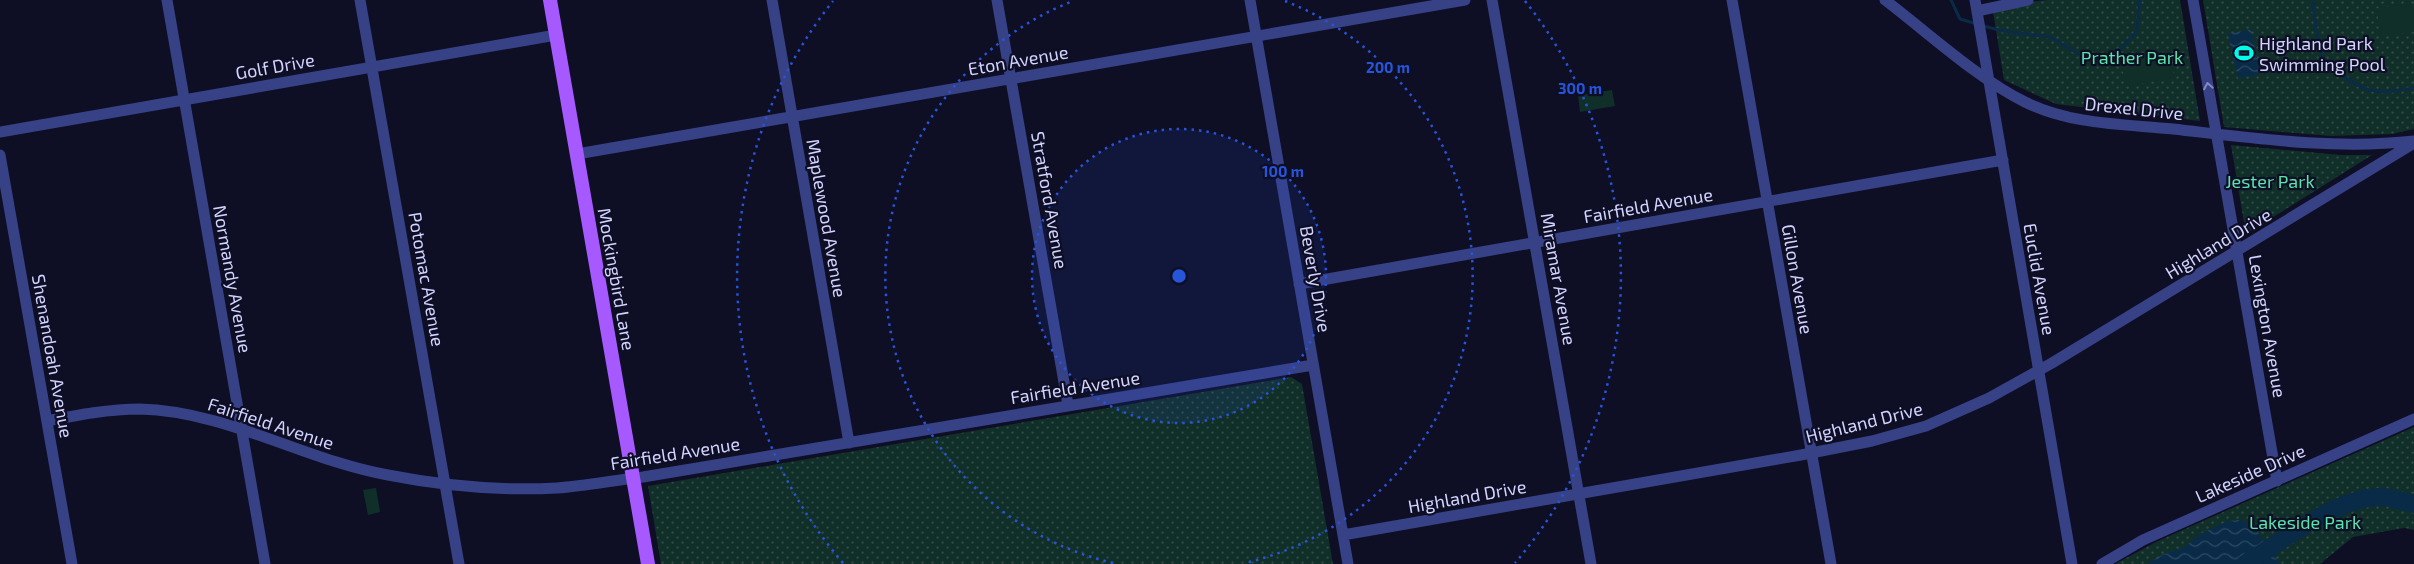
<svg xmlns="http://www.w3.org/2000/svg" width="2414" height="564" font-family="'Exo 2',sans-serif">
<defs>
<pattern id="green-dots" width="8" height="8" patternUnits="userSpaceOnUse" patternTransform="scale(1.25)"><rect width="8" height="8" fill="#112f29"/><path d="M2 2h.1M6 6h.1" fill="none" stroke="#334c49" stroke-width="1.8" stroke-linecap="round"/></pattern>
<pattern id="water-waves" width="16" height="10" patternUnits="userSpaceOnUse" patternTransform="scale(1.25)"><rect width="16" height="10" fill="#0a2b48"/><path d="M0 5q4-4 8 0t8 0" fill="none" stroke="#2d4963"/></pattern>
</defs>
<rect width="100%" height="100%" fill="#0e0e25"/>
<path fill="url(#green-dots)" d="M2048,0h132l20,121 -144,-17 -52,-24 -12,-75z
M2203,0h211v129l-22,5 -61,2 -107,-9z
M2231,145l110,10h31l-126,79z
M1291,377l11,7 31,180h-672l-13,-78z
M2414,427v103l-10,-2 -51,9 -33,27h-205l43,-23z"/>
<path fill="#112f29" d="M2414,4v28l-34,4 -3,-28z
M2170,51l4,27 -49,8 -3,-22 7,-6z
M1612,90l3,16 -35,6 -2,-17z
M376,488l4,24 -12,3 -5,-25z"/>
<path fill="url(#water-waves)" d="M2251,29l9,43 -2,3 -20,3 -10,-44z
M2241,520l14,8 25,36h-134l18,-10 21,-7 15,-13 28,-13z"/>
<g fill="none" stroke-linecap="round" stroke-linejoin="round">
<path stroke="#0a2b48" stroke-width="3" d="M1951,0l9,19 17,5
M2312,0c4,19 3,47 15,63 3,5 10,9 15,12 25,20 43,19 72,13
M1983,26l20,5 47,6 37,22h13l19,-9 18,-19 3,-31"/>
<path stroke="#0a2b48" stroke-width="18" d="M2245,564c38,-23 93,-69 139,-67 9,1 20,5 30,7"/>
<path stroke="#374186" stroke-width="11" d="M167,0l98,564
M360,0l99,564
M772,0l77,443
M997,0l71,405
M1250,0l98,564
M1492,0l99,564
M1732,0l99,564
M1885,0c42,32 93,79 140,102 46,23 99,22 148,27 80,9 161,21 241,12
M1975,0l97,564
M2193,0l84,481
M1977,11l51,-11
M0,132l556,-97
M577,154l888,-154
M0,155l72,409
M1299,284l704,-124
M47,421c31,-6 62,-12 93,-12 86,2 164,51 248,66 56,11 112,16 169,13 29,-2 58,-8 86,-11l670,-112
M1343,535l458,-80 71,-14 54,-15 63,-28 63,-35 362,-220
M2102,564l41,-24 271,-121"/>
<path stroke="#a559ff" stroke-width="14" d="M550,0l98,564"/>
</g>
<defs><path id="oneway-chevron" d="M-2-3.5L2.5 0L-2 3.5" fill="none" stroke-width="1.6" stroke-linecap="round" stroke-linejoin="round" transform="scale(1.25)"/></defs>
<use stroke="#848ac2" href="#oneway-chevron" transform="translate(2208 86) rotate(-100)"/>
<circle cx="1179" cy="276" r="147" fill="#2655da" fill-opacity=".12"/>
<g fill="none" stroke="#2655da" stroke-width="2.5" stroke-dasharray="2.5 5">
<circle cx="1179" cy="276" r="147"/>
<path d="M1113 563A295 295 0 0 1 1073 1M1285 1A295 295 0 0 1 1245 563"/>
<path d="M843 563A442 442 0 0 1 833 1M1525 1A442 442 0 0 1 1515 563"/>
</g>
<defs>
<g id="stadium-bare" transform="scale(1.5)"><path d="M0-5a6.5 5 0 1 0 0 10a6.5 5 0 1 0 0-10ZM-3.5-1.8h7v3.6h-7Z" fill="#00fdec" stroke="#0e0e25" stroke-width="2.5" paint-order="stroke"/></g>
</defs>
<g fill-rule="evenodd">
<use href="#stadium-bare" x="2244" y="53"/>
</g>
<g text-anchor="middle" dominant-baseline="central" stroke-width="4.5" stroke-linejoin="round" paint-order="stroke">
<g font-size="18" fill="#d2d4ff" stroke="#0e0e25" text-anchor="start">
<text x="2259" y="43">Highland Park<tspan x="2259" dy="21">Swimming Pool</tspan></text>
</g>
<g font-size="18" fill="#5ae3aa" stroke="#0e0e25">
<text x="2132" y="57">Prather Park</text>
<text x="2270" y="181">Jester Park</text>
<text x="2305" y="522">Lakeside Park</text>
</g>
<g font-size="18" fill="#d2d4ff" stroke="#0e0e25">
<text transform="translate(1018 60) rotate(-10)">Eton Avenue</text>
<text transform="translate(275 66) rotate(-10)">Golf Drive</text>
<text transform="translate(2134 108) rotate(6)">Drexel Drive</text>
<text transform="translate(1050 200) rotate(80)">Stratford Avenue</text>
<text transform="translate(1648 205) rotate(-10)">Fairfield Avenue</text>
<text transform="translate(827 218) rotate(80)">Maplewood Avenue</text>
<text transform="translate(2218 243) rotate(-31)">Highland Drive</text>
<text transform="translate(233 279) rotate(80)">Normandy Avenue</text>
<text transform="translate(427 279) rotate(80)">Potomac Avenue</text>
<text transform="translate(617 279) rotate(80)">Mockingbird Lane</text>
<text transform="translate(1316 279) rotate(80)">Beverly Drive</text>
<text transform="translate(1559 279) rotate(80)">Miramar Avenue</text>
<text transform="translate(1798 279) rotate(80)">Gillon Avenue</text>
<text transform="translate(2040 279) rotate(80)">Euclid Avenue</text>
<text transform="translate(2268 326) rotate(80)">Lexington Avenue</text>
<text transform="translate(53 356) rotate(80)">Shenandoah Avenue</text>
<text transform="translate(1075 387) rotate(-9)">Fairfield Avenue</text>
<text transform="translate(1864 422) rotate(-14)">Highland Drive</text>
<text transform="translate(271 423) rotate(18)">Fairfield Avenue</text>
<text transform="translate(675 453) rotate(-9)">Fairfield Avenue</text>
<text transform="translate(2250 473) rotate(-24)">Lakeside Drive</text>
<text transform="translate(1467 496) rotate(-10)">Highland Drive</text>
</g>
</g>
<circle cx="1179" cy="276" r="8" fill="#2655da" stroke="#0e0e25" stroke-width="2.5"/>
<g font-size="15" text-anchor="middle" font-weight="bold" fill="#2655da" stroke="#0e0e25" stroke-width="4.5" stroke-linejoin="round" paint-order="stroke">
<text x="1388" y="73">200 m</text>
<text x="1580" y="94">300 m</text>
<text x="1283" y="177">100 m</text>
</g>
</svg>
